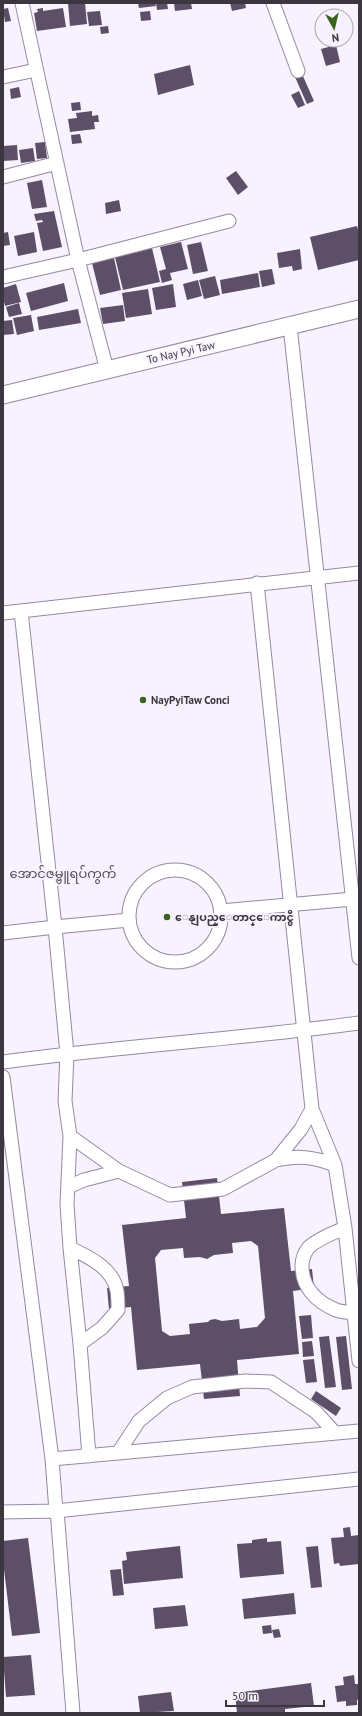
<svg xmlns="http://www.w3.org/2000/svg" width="362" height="1716" font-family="'PT Sans','Noto Sans Myanmar',sans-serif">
<rect width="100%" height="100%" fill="#f8f2fe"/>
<path fill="#5c4f67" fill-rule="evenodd" d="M68,3h17l2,21 -17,2z
M138,3h17l1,3 -17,2z
M156,3h11l1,6 -11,1z
M174,3h17l1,6 -17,2z
M230,3h15l1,5 -14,3z
M8,8l3,13 -6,1 -2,-13z
M43,8v3l20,-3 3,19 -29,4 -3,-18 4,-1 -1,-3z
M100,11l2,14 -13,1 -2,-14z
M150,11l1,9 -10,1 -1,-9z
M108,26l1,7 -8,1 -1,-7z
M336,45l4,17 -14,4 -5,-17z
M190,65l4,20 -36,10 -4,-21z
M302,74l12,27 -7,3 -12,-27z
M19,87l2,10 -10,2 -1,-10z
M299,91l6,14 -7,3 -7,-13z
M80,102l1,8 -9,1 -1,-8z
M92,111v5l6,-1 1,7h-5l1,7 -25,3 -2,-13 9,-1 -1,-5z
M80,134l2,9 -10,1 -1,-9z
M45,142l2,16 -10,1 -2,-16z
M17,145l1,15 -15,1v-15z
M33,148l2,13 -14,2 -2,-13z
M236,171l12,16 -10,8 -12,-17z
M42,180l5,27 -15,2 -5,-26z
M119,200l2,11 -15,3 -1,-11z
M54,211l8,36 -19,4 -6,-28 6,-1 -1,-2 -6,1 -2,-7z
M357,226l2,8v26l-41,10 -8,-33z
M8,232l2,13 -7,1v-13z
M34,232l3,20 -19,4 -4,-20z
M181,242l7,27 -18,4 2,7 -10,3 -3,-12 7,-2 -6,-22z
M201,242l7,29 -15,3 -6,-29z
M152,248l8,34 -14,3 -8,-33z
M300,249l2,20 -9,2 -1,-5 -13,2 -2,-15z
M138,252l8,33 -23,5 -8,-33z
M114,258l7,32 -21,5 -8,-32z
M272,269l3,15 -13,3 -3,-16z
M258,273l2,14 -38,7 -2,-14z
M215,276l5,19 -16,4 -5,-19z
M198,280l4,16 -15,4 -4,-16z
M64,283l4,18 -37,10 -5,-18z
M16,284l5,18 -16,4 -2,-9v-9z
M173,284l3,23 -20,3 -4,-22z
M148,289l4,25 -26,4 -4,-25z
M19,303l3,11 -13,3 -3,-10z
M123,305l2,16 -22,3 -3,-16z
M78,309l3,14 -42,7 -2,-13z
M31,315l3,16 -17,4 -4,-17z
M12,320l2,14 -11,1v-14z
M217,1178l4,36 63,-6 7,63 21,-2 2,19 -21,3 6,63 -62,6 3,36 -36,3 -4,-35 -63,6 -6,-63 -22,2 -2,-21 22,-2 -7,-61 64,-7 -4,-36zM251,1241l7,5 7,72 -8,9 -17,2 -1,-10 -17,2 -7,-2 -5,1 -2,2 -19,2 1,10 -20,2 -8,-5 -7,-73 6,-8 22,-2 1,10 16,-1 7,2 7,-4 19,-2 -1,-10z
M311,1315l2,23 -11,1 -3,-23z
M329,1336l7,51 -11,1 -6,-51z
M346,1336l6,53 -10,1 -6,-53z
M312,1341l2,15 -11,1 -1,-15z
M314,1359l3,23 -11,1 -3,-23z
M316,1391l25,17 -5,8 -25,-17z
M350,1527l1,9 8,-1v29l-19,2 -1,-3 -5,1 -3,-26 13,-1 -1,-9z
M28,1538l12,95 -28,3 -9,-75v-20z
M267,1538v4l14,-1 3,33 -44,4 -3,-34 15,-1v-3z
M180,1546l3,32 -59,6 -2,-23 5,-1 -1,-8z
M318,1546l4,41 -11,1 -5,-41z
M121,1569l3,26 -11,1 -3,-26z
M294,1593l2,21 -52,5 -2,-20z
M185,1605l3,21 -33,3 -2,-21z
M271,1625l1,8 -9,1 -1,-8z
M279,1629l2,8 -7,1 -2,-8z
M31,1655l4,40 -29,2 -3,-40z
M354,1675l1,9h4v15l-2,1v5l-11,1v-5l-9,1 -2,-16 9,-1 -1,-8z
M311,1683l3,23 -29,3v4h-48l-2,-20z
M171,1692l3,19 -34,2 -2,-17z"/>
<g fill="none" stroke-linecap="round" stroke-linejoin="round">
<g stroke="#9688a3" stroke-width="15">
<path id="minor" d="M22,3l56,257 29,110
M273,3l25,68
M3,77l33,-7
M3,177l54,-14
M3,277l75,-17 151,-39
M290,326l69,632
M21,611l34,316 12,127 -2,47 5,35 49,35 51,24 53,-6 53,-29 25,-31 11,-20 -55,-526
M3,613l356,-40
M129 916a46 46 0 1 1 92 0a46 46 0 1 1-92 0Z
M221,911l132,-12
M3,933l52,-6 74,-7
M3,1062c118,-16 238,-23 356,-39
M3,1077l49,382 4,52
M312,1109l23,56 10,63 14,133
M70,1136l-3,68 3,44 10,96 9,112
M276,1160c22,-5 37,-3 59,5
M68,1187l16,-7 35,-9
M345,1228c-12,5 -26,10 -36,19 -5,6 -7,12 -7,19 0,22 15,36 34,44 5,2 12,2 18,3
M70,1248c19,9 43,20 47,43 1,6 1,13 1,19l-16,18 -22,16
M118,1453l21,-32 28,-23 25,-11 53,-6 26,1 45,30 19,21
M52,1459l307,-28
M57,1510l16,203
M3,1512l53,-1 303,-32"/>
</g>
<g stroke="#9688a3" stroke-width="19">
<path id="major" d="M3,395l356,-86"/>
</g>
<use href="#minor" stroke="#fff" stroke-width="13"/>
<use href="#major" stroke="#fff" stroke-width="17"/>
</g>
<g fill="#3a631f" stroke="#f8f2fe" stroke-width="1.5">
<circle cx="143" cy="700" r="4"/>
<circle cx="167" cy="917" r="4"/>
</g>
<g text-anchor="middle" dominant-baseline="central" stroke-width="4" stroke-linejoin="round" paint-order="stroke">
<g font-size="11" fill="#3c3641" stroke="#f8f2fe">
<text transform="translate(181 352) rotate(-13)">To Nay Pyi Taw</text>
</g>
<g font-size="11" font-weight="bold" fill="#3c3641" stroke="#f8f2fe" text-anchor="start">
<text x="151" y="700">NayPyiTaw Conci</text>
<text x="175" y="917">ေနျပည္ေတာင္ေကာင္စီ</text>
</g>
<g font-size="13" fill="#564961" stroke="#f8f2fe">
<text x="63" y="873">အောင်ဇမ္ဗူရပ်ကွက်</text>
</g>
</g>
<rect width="362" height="1716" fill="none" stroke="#3c3641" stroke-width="8"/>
<g transform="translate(334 28) rotate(172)"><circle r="19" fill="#f8f2fe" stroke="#ada7b2"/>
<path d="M0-3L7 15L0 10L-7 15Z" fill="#3a631f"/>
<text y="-6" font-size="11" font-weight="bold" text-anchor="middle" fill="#3c3641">N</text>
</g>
<path d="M226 1700v6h98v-6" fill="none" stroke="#3c3641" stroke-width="2"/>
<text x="232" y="1700" font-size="12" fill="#3c3641" stroke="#f8f2fe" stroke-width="3" paint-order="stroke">50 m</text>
</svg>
